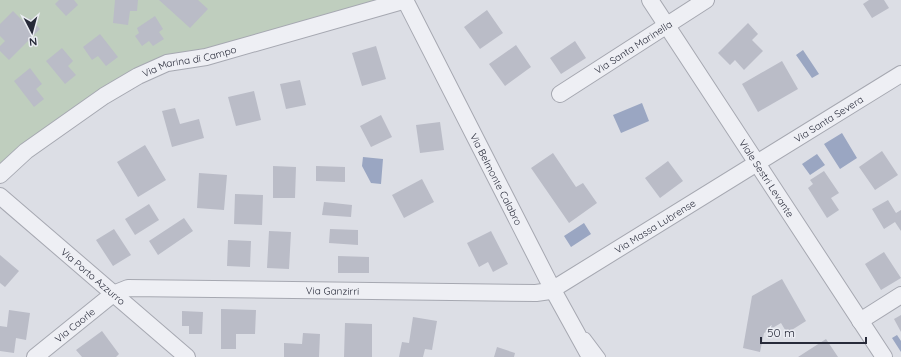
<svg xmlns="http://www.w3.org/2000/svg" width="901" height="357" font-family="Quicksand,sans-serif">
<rect width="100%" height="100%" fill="#dcdee5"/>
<path fill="#bfcebe" d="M0,0h405l-244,65 -161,115z"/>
<path fill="#9aa6c2" d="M803,50l16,24 -7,4 -16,-23z
M642,103l7,18 -28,12 -8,-18z
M842,133l15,25 -17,11 -16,-25z
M817,154l8,11 -15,10 -8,-11z
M363,157l20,2 -2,25 -10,-1 -9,-17z
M584,223l7,11 -20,13 -7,-11z
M897,335l4,6v11l-9,-14z"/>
<path fill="#babcc7" d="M59,0h15l4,5 -12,11 -11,-12z
M115,0h23l-1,11h-7l-2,14 -15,-2z
M159,0h39l10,9 -18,19z
M869,0h15l5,8 -17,10 -9,-14z
M487,10l16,23 -23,16 -16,-22z
M13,11l12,12 5,-5 10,11 -31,31 -9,-9v-5l5,-5 -5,-5v-12z
M155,16l8,13 -4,3 5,7 -11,7 -4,-5 -7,5 -7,-10 4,-3 -2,-5z
M748,23l10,11 -6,6 11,11 -19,19 -9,-10 -5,5 -12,-12z
M100,34l18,23 -12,9 -8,-10 -6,4 -9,-13z
M575,41l11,17 -25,16 -11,-16z
M516,45l15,22 -26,19 -16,-22z
M376,46l10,33 -24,7 -10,-33z
M62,48l11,13 -5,5 8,9 -11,9 -19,-23z
M782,61l16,28 -40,23 -16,-28z
M30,68l12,16 -6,5 8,10 -10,8 -20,-26z
M300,80l6,25 -20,4 -6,-25z
M254,91l7,29 -25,6 -8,-29z
M175,108l5,16 19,-5 5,19 -32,9 -10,-36z
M381,115l11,22 -21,10 -11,-21z
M440,122l4,28 -24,3 -4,-28z
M145,145l21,35 -28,17 -21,-35z
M882,151l16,24 -23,15 -16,-23z
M553,153l23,34 7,-4 14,20 -28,20 -38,-55z
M668,161l15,20 -23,17 -15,-20z
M273,166l23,1 -1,31h-22z
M316,166l29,1v15l-29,-1z
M824,171l15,22 -8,5 8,12 -12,8 -19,-30 5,-4 -3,-4z
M199,173l28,2 -3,35 -27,-2z
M422,179l12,23 -30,16 -12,-23z
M235,194l28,1 -1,30 -28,-1z
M888,200l8,13 5,-3v21l-6,-9 -11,7 -12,-20z
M324,202l28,3 -1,12 -29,-2z
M149,204l10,16 -24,15 -10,-16z
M184,218l9,13 -35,24 -9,-14z
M114,229l17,26 -18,11 -17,-26z
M330,229l28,1v15l-29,-2z
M269,231l22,1 -2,37 -22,-1z
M491,231l17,33 -15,8 -5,-10 -9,5 -12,-24z
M228,240l23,1 -1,26 -23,-1z
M884,252l17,26 -20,12 -16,-26z
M0,255l19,16 -14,16 -5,-4z
M338,256l31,1v16h-31z
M782,279l24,42 -19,12 -6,-10 -17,10 -4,19 -17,-4 9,-52z
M221,309l35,1 -1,24h-19v15h-15z
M9,310l21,3 -4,27 -10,-2 -2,15 -14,-2v-25l7,1z
M182,311l21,1 -1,22h-13v-8h-7z
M901,315v17l-7,-13z
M413,317l24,4 -5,29 -7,-1 -2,8h-24l3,-15 7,1z
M345,323l27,1v33h-28z
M102,331l17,23 -3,3h-34l-6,-7z
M303,333l17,1 -1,23h-35v-14l18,1z
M826,339l12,18h-40z
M497,347l18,6 -1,4h-20z"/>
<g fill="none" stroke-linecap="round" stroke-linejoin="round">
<g stroke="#a6a8b1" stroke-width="10">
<path id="service" d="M586,337l15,20"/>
</g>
<g stroke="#a6a8b1" stroke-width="18">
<g id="minor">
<path id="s1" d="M405,0l148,290 37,67"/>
<path id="s2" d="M650,0l234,357"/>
<path id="s3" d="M560,94l146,-94"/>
<path id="s4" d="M0,175l26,-24 78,-55 34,-20 29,-13 39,-6 200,-57"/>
<path id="s5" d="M0,196l187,161"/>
<path d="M860,321l41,-26"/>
<path id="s6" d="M35,357l78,-63 15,-6 408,5 14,-2 351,-217"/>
</g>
</g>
<use href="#service" stroke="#eeeff4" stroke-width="8"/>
<use href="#minor" stroke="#eeeff4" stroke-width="16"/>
</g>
<g text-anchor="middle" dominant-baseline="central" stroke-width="4" stroke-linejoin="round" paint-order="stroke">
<g font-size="10" fill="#272a39" stroke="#ebedf3">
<text stroke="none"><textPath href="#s3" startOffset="87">Via Santa Marinella</textPath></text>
<text stroke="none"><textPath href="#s4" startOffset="224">Via Marina di Campo</textPath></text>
<text stroke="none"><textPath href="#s6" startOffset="866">Via Santa Severa</textPath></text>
<text stroke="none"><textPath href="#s2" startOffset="213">Viale Sestri Levante</textPath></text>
<text stroke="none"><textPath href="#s1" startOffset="201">Via Belmonte Calabro</textPath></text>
<text stroke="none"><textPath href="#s6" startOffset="662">Via Massa Lubrense</textPath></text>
<text stroke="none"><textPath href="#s5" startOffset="123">Via Porto Azzurro</textPath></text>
<text stroke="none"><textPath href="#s6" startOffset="321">Via Ganzirri</textPath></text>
<text stroke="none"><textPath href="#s6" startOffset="51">Via Caorle</textPath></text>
</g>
</g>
<g transform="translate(32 32) rotate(174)" stroke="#ebedf3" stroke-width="3" paint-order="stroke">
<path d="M0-3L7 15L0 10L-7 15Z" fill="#272a39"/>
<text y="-6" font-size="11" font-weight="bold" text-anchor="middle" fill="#272a39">N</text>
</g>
<path d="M761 337v6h105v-6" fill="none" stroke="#272a39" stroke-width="2"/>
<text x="767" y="337" font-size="12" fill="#272a39" stroke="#ebedf3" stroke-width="3" paint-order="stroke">50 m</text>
</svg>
